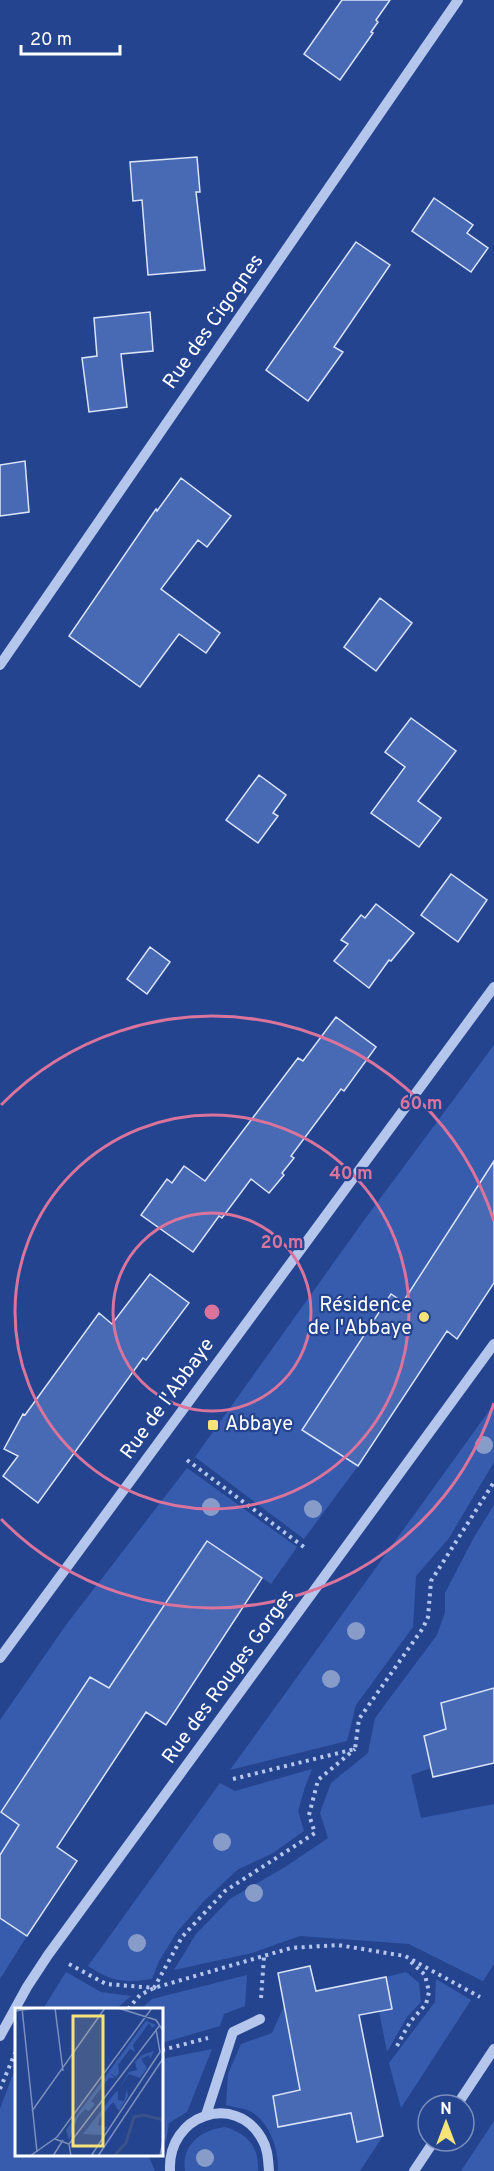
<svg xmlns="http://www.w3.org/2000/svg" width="494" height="2171" font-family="Overpass,sans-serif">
<rect width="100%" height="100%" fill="#244490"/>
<path fill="#385cad" d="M494,1045v116l-91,141 -12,-7 -89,135 56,36 -54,73 -109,-82 167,-234z
M494,1404v58l-45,76 -33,38 -3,51 -57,78 -9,36 -117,29z
M187,1468l110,79 -26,37 -64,-43 -98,147 -19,-11 -89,134 18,14 -19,30v-135l66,-95z
M494,1505v183l-53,15 5,26 -22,7 7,32 -20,7 10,43 73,-14v160l-11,17 -74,-37 -109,-8 -48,17 -78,17 22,-36 34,-35 55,-32 43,-29 -8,-25 11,-30 37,-30 7,-35 62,-83 8,-23v-19l28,-54z
M312,1769l-7,18 -7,24 6,20 -31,22 -36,17 -34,32 -26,30 -18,29 -7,18c-28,4 -40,3 -64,-13l132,-183 15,8z
M0,1918l27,18 -27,43z
M66,1972l35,20 30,4 -15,13h-73z
M406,1972l13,11 2,19 -14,15 -20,35 -8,-41 13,-3 -6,-31z
M247,1975l-2,31 -21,8 -4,12 -58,17v-34h-21l11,-10z
M436,1979l35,21 -70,108 -12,-45 46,-61z
M284,2006l16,84 -27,6 5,31 73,-14 6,29 26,-6 -23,35h-82c1,-21 -8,-49 -28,-60 -7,-3 -17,-4 -24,-6l2,-31 13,-30 31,-11z
M212,2049l-25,63 -18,11 -3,19 -4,-6v-77z
M16,2066v88l132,1 7,16h-155v-62z
M494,2121v50h-33z
M225,2127c23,7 34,20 33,44h-73c-4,-26 16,-41 40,-44z"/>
<path fill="#486ab5" stroke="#dae4f9" stroke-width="1.5" d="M342,0h48l-14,20 2,2 -7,10 2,1 -33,47 -36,-26z
M197,157l3,35h-4l9,78 -57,5 -6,-75 -9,1 -3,-39z
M434,198l39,27 -6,8 21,15 -17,24 -59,-41z
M356,242l34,23 -56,82 9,5 -35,49 -42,-31z
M150,312l3,39 -32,3 6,53 -38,5 -7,-54 15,-2 -3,-38z
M25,461l4,51 -29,4v-51z
M181,478l50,38 -24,31 -9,-7 -37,49 59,44 -14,20 -27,-19 -39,53 -71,-51 87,-127 1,2z
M380,598l32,25 -36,48 -32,-24z
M411,718l45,33 -38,50 23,17 -22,29 -48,-34 34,-46 -20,-15z
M259,775l27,20 -13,18 5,3 -20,27 -32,-23z
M451,874l36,26 -29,42 -37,-27z
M376,904l38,29 -23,28 -2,-1 -20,28 -35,-27 14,-17 -7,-4 20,-25 4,3z
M150,947l20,15 -23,32 -20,-15z
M336,1017l40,30 -32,44 -3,-2 -50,67 3,2 -12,15 2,2 -15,18 -18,-14 -29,39 -3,-2 -26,36 -52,-37 26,-36 5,4 12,-17 21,15 93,-123 5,3z
M494,1161v122l-37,56 -10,-8 -89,135 -56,-36 89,-136 12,8z
M150,1274l39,29 -43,57 -3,-2 -105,145 -35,-27 15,-20 -14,-7 19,-35 2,1 74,-102 13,11z
M207,1541l55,37 -96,147 -20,-13 -89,135 20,14 -50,75 -27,-18v-63l19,-30 -18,-13 89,-135 19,11z
M494,1688v75l-61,14 -9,-41 22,-7 -5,-26z
M310,1966l6,25 70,-14 6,32 -33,6 24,121 -26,6 -6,-29 -73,14 -5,-31 27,-6 -22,-117z"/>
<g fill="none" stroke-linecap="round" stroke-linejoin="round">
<path stroke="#b5c6ec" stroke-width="4" stroke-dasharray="3 4.5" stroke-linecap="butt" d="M187,1460l117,87
M233,1779l122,-30 4,-30 64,-91 5,-11 3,-36 63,-99
M69,1964l37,20 48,4 28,-51 43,-46 90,-58 -6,-18 9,-35 37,-31
M261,1998l3,-41
M128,2009l12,-14 14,-7 137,-40 47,-3 67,11 75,41
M397,2046l13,-24 16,-18 3,-12 -4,-17 -15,-14
M162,2050l46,-12
M0,2089l15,-36"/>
<path stroke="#b5c6ec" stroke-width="10" d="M0,665l458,-665
M0,1658l494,-671
M0,2036l27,-49 21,-32 446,-611
M457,2105l37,-56
M206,2115l27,-83 27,-13
M170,2171c-3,-57 66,-79 92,-32 6,10 6,21 7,32
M414,2171l20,-30"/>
</g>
<g fill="#889cca">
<circle cx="484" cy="1445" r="9"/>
<circle cx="211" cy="1507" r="9"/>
<circle cx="313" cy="1509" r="9"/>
<circle cx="356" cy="1631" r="9"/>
<circle cx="331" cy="1679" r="9"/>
<circle cx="222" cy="1842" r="9"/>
<circle cx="254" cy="1893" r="9"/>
<circle cx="137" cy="1943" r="9"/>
<circle cx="205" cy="2158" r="9"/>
</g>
<g fill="none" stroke="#da749d" stroke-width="3">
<circle cx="212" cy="1312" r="99"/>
<circle cx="212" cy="1312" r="197"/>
<path d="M494 1403A296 296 0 0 1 1 1519M1 1105A296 296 0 0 1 494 1221"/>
</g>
<g fill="#f6e478" stroke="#244490" stroke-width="2">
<circle cx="424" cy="1317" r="6"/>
<rect x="207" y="1419" width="12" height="12" rx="3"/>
</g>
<g text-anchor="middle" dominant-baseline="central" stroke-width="4.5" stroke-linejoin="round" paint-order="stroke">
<g font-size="20" fill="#fff" stroke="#244490">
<text transform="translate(214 322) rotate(-55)">Rue des Cigognes</text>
<text transform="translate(168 1399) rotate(-54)">Rue de l'Abbaye</text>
<text transform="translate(229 1677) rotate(-54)">Rue des Rouges Gorges</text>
</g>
<g font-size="20" fill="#fff" stroke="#244490" text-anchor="end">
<text x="412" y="1306">Résidence<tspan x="412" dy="23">de l'Abbaye</tspan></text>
<text x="225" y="1425" text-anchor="start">Abbaye</text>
</g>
</g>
<g transform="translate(15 2008)">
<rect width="148" height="148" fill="#244490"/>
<path d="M131,13l10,4 -4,3 -3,-5 -16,22 2,7 -5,-3 -12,16 1,8 -3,4 -6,-4 5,5h-6l-18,23 4,3 -6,7 -4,-2 -7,8 -9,23 -3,-10zM139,43l-4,8 -1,-4 -8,4 6,9 -7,10 -11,-4 -10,15 10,-17 8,-2 -2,-8 7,-7zM112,82l1,6 -9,15 -6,-9 -13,16 -2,7 9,2 -5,8 -19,-1 32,-41 3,-2v9l6,1z" fill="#385cad"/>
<path fill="none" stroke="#3b528a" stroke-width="3" d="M99,148l12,-13 8,-26 9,-2 21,5"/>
<path fill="none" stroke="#7c8fbc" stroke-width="1.5" d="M7,0l15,144M40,0l8,63M103,0l38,12 8,12M0,3l22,-3M17,103l73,-103M40,131l14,5 2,12M54,136l91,-119M15,148l27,-19 95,-129M38,148l10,-16M76,148l69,-104 -4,-23M83,148l66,-99M145,148l4,-21"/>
<path fill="#f6e478" fill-opacity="0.15" stroke="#f6e478" stroke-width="3" d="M58,8h30v130h-30z"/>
<rect width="148" height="148" fill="none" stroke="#fff" stroke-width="3"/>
</g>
<circle cx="212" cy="1312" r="9" fill="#da749d" stroke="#244490" stroke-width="3"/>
<g font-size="18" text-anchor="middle" font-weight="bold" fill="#da749d" stroke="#244490" stroke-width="4.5" stroke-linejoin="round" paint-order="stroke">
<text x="421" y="1109">60 m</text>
<text x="351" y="1179">40 m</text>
<text x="282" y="1248">20 m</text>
</g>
<g transform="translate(446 2123)"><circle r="28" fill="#244490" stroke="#7c8fbc" stroke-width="1.5"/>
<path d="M0-4.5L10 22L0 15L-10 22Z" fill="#f6e478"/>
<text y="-9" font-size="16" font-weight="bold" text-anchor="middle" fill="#ffffff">N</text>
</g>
<path d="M21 45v9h99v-9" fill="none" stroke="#ffffff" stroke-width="3"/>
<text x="30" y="45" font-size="18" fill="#ffffff" stroke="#244490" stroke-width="4.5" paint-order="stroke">20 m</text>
</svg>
